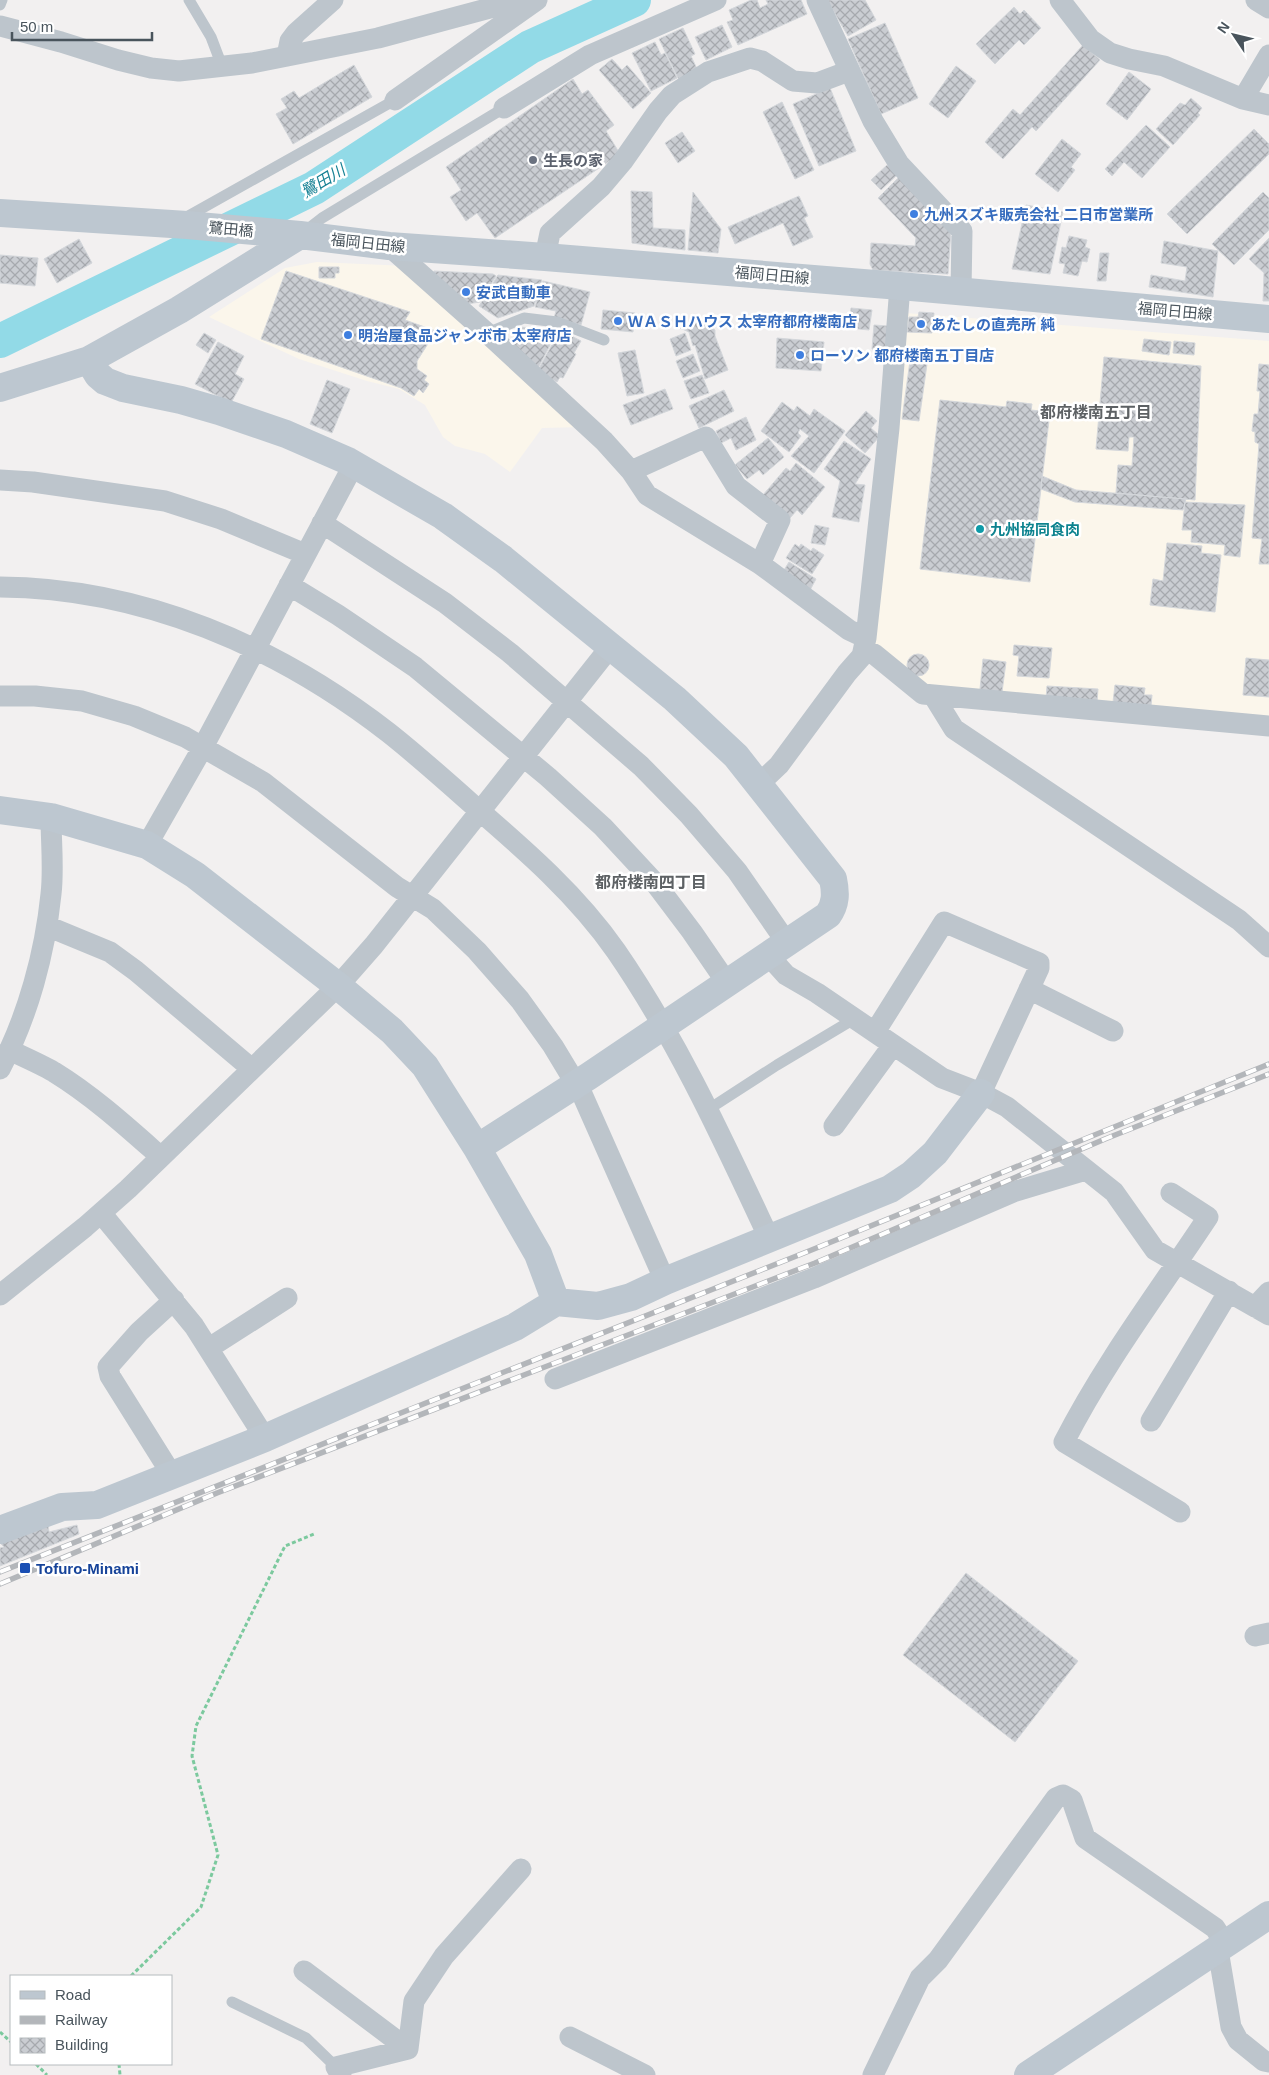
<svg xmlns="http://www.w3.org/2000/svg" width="1269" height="2075" font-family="Arial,'Noto Sans JP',sans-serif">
<defs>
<pattern id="building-cross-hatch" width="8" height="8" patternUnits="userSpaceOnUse" patternTransform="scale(1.25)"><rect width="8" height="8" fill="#cacdd2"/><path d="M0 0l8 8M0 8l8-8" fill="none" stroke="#a6a9ae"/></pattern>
</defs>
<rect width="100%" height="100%" fill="#f2f0f0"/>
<path fill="#fbf6eb" d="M317,262l90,4 177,161 -42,1 -32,44 -25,-18 -30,-8 -12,-9 -18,-32 -26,-16 -32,-8 -68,-22 -90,-42 76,-49z
M906,313l363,28v376l-348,-30 -47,-40z"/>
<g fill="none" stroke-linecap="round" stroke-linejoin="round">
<path stroke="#92dae7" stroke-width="34" d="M0,341l314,-153 216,-141 104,-47"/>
</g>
<path fill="url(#building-cross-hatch)" stroke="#d4d7db" d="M751,0h6l3,8 8,-4 -2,-4h35l6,14 -69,31 -11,-23 6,-2 -4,-10z
M827,0h38l11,20 -28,16z
M1014,7l6,7 4,-4 17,18 -17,17 -5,-5 -24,24 -19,-20z
M885,23l33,75 -37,16 -33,-75z
M722,25l10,22 -26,13 -11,-23z
M683,28l12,26 -4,2 7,15 -19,9 -20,-41z
M655,42l6,13 4,-2 12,25 -26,13 -19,-38z
M1083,45l17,15 -64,71 -4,-4 -29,32 -18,-17 28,-33 7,6z
M612,59l10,11 5,-5 24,28 -18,16 -34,-39z
M354,65l18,32 -79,47 -17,-30 11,-6 -6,-9 13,-8 5,7z
M956,66l20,15 -28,37 -19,-14z
M1129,72l22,17 -24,31 -21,-16z
M573,79l9,15 6,-4 26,35 -8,6 14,23 -125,84 -18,-25 -11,8 -16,-24 11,-7 -15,-23z
M830,88l26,63 -37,15 -26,-62z
M1191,98l11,10 -4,5 2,2 -27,30 -17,-16 24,-26 5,2z
M782,102l32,68 -19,9 -32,-67z
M1146,125l24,22 -28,31 -18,-16 -12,14 -7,-7z
M1254,129l15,15v10l-82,80 -20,-20z
M682,132l13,19 -17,12 -13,-20z
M1062,139l19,15 -10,13 4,3 -17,22 -23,-18z
M887,165l10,10 -16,15 -10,-10z
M900,176l51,54 -3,44 -75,-4 -3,-6 1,-21 44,3 1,-8 -38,-40z
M631,191l21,1 1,36 32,2v20l-53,-7z
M693,192l28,37 -3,24 -30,-3z
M1263,192l6,6v32l-35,35 -22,-21z
M799,196l9,20 -4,2 9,19 -20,9 -10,-23 -48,21 -7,-17z
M1026,205l37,7 -13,62 -38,-5z
M1069,236l18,4 -2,7 5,2 -3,13 -5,-1 -4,15 -15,-3 2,-9 -6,-1 3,-16 4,1z
M1269,238v63h-6l1,-28 -15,-14z
M79,239l13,24 -35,20 -13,-24z
M1164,241l54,10 -5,46 -64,-10 2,-12 34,6 2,-14 -26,-4z
M1100,253h9l-3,28h-9z
M0,255l38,3 -3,28 -35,-3z
M319,267h20v6h-4v5h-16z
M286,271l124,41 -5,8 31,11 -19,30v8l10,7 -3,4 5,4 -6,9 -4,-4 -5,7 -13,-8 -140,-49z
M434,271l59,3 3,2 -16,26 -20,3 -27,-24z
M498,275l44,5 -8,26 -36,12 -19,-12z
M543,281l47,11 -9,33 -27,-7 2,-7 -21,-4z
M851,308l21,2 -3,20 -20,-2z
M603,310l32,3 -2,19 -32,-3z
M919,312l15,1 -2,20 -25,-1 2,-15h9z
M700,319l15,11v6l13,34 -23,9 -10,-34 -2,1 -4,-14 -9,-4z
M874,325l14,1 -3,24 -13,-1z
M550,326l8,4 -21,40 -27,-27 9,-16 28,2z
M560,330l21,11 -7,12 2,1 -13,24 -3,-1 -3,5 -20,-10z
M204,333l12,7 -8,13 -12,-8z
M685,333l6,17 -15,6 -6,-17z
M777,338l47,4 -3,29 -45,-3z
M1144,339l27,3 -2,13 -27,-4z
M1174,341l21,2 -1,12 -21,-2z
M218,342l26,14 -9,18 9,5 -13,24 -36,-19z
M635,350l9,43 -17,3 -9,-43z
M693,354l7,17 -17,7 -7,-17z
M1104,357l97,9 -6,134 -79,-7 2,-28 14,1 2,-29h-5l-1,14 -32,-2z
M910,361l17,3 -8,57 -17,-2z
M1259,364l10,1v199h-10l3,-25 -10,-1 7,-94 -4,-2v-10l-3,-1 2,-17h4l2,-23h-3z
M702,375l7,18 -18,6 -7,-18z
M327,380l23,9 -18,44 -22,-9z
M665,389l8,20 -42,16 -8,-20z
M724,390l10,21 -35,17 -10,-22z
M940,400l66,7 1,-6 25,3 -1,6 19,2 -20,170 -110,-13z
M782,402l12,9 3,-5 13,10 4,-7 31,22 -31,42 -23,-17 18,-20 -9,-7 -2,4 3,3 -12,16 -28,-21z
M866,411l11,10 -6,7 9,8 -15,17 -20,-18z
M746,417l10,23 -20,10 -5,-12 -10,5 -5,-12z
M768,438l16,19 -21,18 -4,-5 -12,9 -12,-14z
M844,441l27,18 -16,25 10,1 -6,37 -27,-5 8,-36 -16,-12z
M796,463l29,24 -23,28 -5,-5 -7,8 -27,-23 23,-27 4,3z
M1042,476l34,14 110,9 -3,11 -108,-8 -34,-13z
M1185,502l60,3 -5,52 -16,-2 1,-10 -34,-3 1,-12h-10z
M815,525l14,3 -4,17 -14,-2z
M1167,543l35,3 -1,7 20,2 -6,57 -65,-7 3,-26 10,2z
M795,544l4,3 2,-3 10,7 2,-3 11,7 -12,19 -26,-16z
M789,562l27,17 -7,13 -28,-17z
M1014,645l38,3 -3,30 -32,-2 2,-20 -6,-1z
M907 665a11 11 0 1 1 22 0a11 11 0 1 1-22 0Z
M1246,658l23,2v37l-26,-2z
M983,659l23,3 -4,30 -22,-3z
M1115,685l30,3 -1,7h8l-1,11 -38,-4z
M1047,686l51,3 -1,13 -51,-3z
M48,1524l1,8 28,-7 2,9 -79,32v-18l4,-1 -4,-4z
M966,1573l112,88 -63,81 -112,-87z"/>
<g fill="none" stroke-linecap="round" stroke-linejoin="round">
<path stroke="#7cc99e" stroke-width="3" stroke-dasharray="4 2.5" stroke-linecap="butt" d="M131,1976l70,-69 17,-52 -26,-99 4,-30 89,-180 29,-12
M0,2032l11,10
M36,2064l11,11
M119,2064l1,11"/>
<path stroke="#bdc5cc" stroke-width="11" d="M189,0l22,37 11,29
M0,5l2,-5
M183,219l212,-119
M304,232l18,-14 182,-110
M487,333l37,-15 33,4 47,18
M709,1109l68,-44 77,-46
M232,2002l74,36 30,29"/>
<path stroke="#bdc5cc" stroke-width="21" d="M817,0l56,121 26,43 63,67 -1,60
M1060,0l30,39 20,14 19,6 35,7 79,33 26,6
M1256,0l13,8
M0,26l61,16 57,18 33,8 28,3 73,-8 126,-25 142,-38
M287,56l3,-15 6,-8 37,-33
M1243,99l26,-44
M395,100l142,-100
M504,108l86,-53 126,-55
M389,246l98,87 117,108 27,30 16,24 113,69 89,66 17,8
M545,257l5,-24 51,-46 22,-26 35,-50 14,-16 36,-23 42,-14 12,3 31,20 24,2 32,-12
M631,471l75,-34 30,49 44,34 -20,44
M0,480l33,2 132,19 56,18 84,35
M322,523l123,80 65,50 131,113 48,49 48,56 50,72
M289,585l49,30 77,52 133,110 55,50 52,56 37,49 35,51
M0,587c143,1 277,59 389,146 29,23 57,48 85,73 51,44 103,89 142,145 62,90 107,189 153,287
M864,650l10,4 49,40 346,32
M933,695l21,34 285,191 30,27
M0,696h35l47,5 52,15 51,21 78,45 134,105 36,22 44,42 43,49 33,46 29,48 83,187
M759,784l20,-19 68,-92 15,-17 4,-18 23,-210 11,-142
M147,845l56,-98 151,-283
M47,926l63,26 26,19 116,98
M768,955l18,20 31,18 125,85 39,15 26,14 107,85 41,58 114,65
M1029,989l84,42
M875,1032l69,-110 95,41v5l-58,125
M9,1050c15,7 31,14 45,22 39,24 73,55 107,85
M0,1069c28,-53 45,-116 51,-175 3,-25 0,-52 0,-77
M834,1126l59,-81
M1171,1193l37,24c-49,74 -103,145 -144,225l116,70
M101,1213l93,113 71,112
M0,1295l85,-68 43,-38 210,-203 36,-41 237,-299
M1255,1307l14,-15
M209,1348l78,-50
M555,1379l259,-101 199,-86 73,-22
M1151,1421l78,-130
M172,1475l-62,-99 -2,-9 31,-35 35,-32
M1255,1636l14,-3
M1218,1950l13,77 7,13 26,21 5,1
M304,1971l104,78
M570,2037l75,38
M341,2075l-5,-8 72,-18 6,-48 30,-45 77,-87
M873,2075l47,-97 18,-18 118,-162 7,-3 9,5 13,38 130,90 11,17"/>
<path stroke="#bdc7d0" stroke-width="28" d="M0,213l187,12 113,10 89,11 156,11 355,29 369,33
M89,360l9,15 7,6 18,7 58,12 38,11 67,23 62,27 95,55 60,43 172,140 61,57 97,123c3,14 3,25 -5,36l-239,161 -112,72
M0,388l89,-28 90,-50 121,-75
M0,810l51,7 96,28 48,30 143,111 54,45 33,35 52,82 61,106 18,48
M0,1530l62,-23 35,-2 168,-67 250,-111 41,-25 42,4 33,-9 34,-16 225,-92 21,-14 24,-22 46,-60
M1028,2075l241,-160"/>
<g stroke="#b3b6ba" stroke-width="5.5">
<path id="rail" d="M0,1572l809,-321 460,-187
M0,1584l217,-91 598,-230 290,-124 164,-65"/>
</g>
<use href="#rail" stroke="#fff" stroke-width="4" stroke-dasharray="11" stroke-linecap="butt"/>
</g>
<circle fill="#6b7280" stroke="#fff" stroke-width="2" cx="533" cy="160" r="5"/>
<g fill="#3f7fe0" stroke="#fff" stroke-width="2">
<circle cx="914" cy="214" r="5"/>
<circle cx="466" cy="292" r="5"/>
<circle cx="618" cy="321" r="5"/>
<circle cx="921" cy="324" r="5"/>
<circle cx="348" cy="335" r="5"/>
<circle cx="800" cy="355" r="5"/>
</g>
<circle fill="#0f9aa8" stroke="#fff" stroke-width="2" cx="980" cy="529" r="5"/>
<rect fill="#1a4fb4" stroke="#fff" stroke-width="2" x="19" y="1562" width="12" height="12" rx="2.5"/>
<g text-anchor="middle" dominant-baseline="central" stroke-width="5" stroke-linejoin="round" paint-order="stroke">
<g font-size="15" font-weight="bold" fill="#5b616d" stroke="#fff" text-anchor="start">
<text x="543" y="160">生長の家</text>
</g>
<g font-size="15" font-weight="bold" fill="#366cbe" stroke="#fff" text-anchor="start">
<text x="924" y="214">九州スズキ販売会社 二日市営業所</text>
<text x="476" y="292">安武自動車</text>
<text x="628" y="321">ＷＡＳＨハウス 太宰府都府楼南店</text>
<text x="931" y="324">あたしの直売所 純</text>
<text x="358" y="335">明治屋食品ジャンボ市 太宰府店</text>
<text x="810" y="355">ローソン 都府楼南五丁目店</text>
</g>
<g font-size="15" fill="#49545c" stroke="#fff">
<text transform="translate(231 229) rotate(5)">鷺田橋</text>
<text transform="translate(368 243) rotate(6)">福岡日田線</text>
<text transform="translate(772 275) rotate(5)">福岡日田線</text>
<text transform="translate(1175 311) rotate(5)">福岡日田線</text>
</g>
<g font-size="15" font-weight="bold" fill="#0d838f" stroke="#fff" text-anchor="start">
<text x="990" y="529">九州協同食肉</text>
</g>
<g font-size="15" font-weight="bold" fill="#164399" stroke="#fff" text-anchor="start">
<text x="36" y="1568">Tofuro-Minami</text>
</g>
<g font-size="16" font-style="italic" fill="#168194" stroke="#fff">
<text transform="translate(323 181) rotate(-31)">鷺田川</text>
</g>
<g font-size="16" font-weight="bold" fill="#5d6164" stroke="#fff">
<text x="1096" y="412">都府楼南五丁目</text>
<text x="651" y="882">都府楼南四丁目</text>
</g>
</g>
<rect x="10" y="1975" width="162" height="90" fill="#ffffff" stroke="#b6bbbe"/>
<rect x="20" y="1991" width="25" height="8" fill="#bdc7d0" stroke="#b6bbbe"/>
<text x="55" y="2000" font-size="15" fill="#49545c">Road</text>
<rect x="20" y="2016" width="25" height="8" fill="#b3b6ba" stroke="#b6bbbe"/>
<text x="55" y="2025" font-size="15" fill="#49545c">Railway</text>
<rect x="20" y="2038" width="25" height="15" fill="url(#building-cross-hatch)" stroke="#b6bbbe"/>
<text x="55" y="2050" font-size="15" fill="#49545c">Building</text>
<g transform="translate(1234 35) rotate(305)" stroke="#ffffff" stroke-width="4" paint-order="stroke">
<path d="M0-4L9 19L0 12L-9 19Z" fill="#49545c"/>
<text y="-8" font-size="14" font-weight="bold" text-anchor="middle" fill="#49545c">N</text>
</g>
<path d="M12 32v8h140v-8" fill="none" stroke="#49545c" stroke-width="2.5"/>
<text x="20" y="32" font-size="15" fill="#49545c" stroke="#ffffff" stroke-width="4" paint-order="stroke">50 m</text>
</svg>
